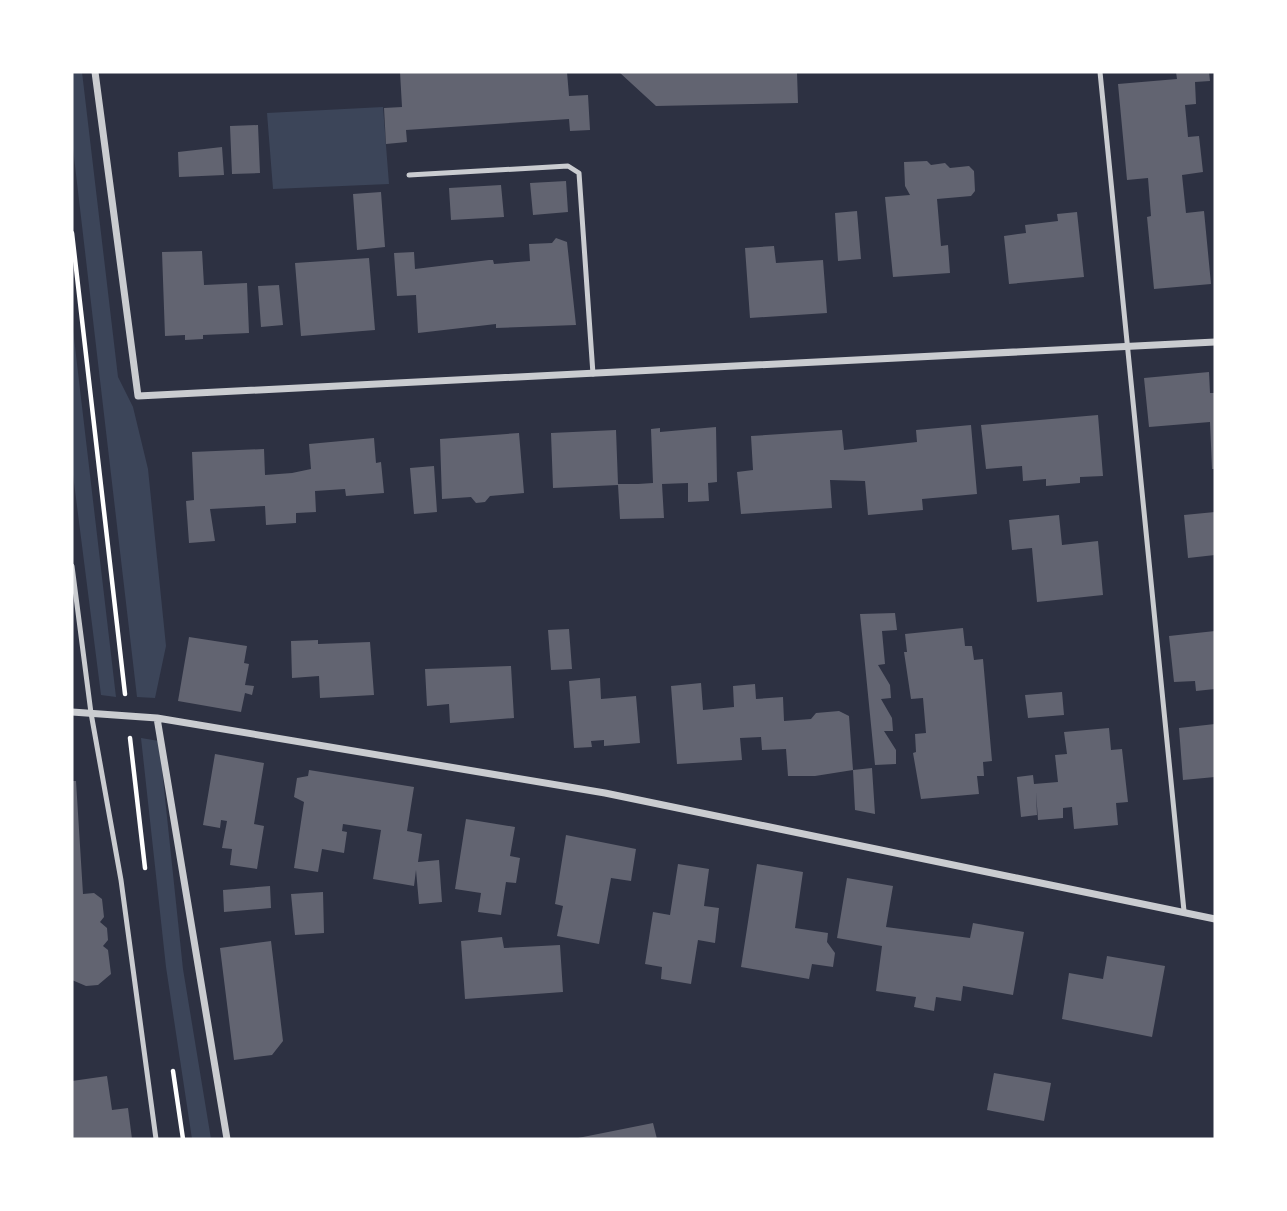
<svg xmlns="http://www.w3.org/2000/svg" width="1287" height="1211" font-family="Manrope,sans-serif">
<rect width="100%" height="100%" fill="#2d3142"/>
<path fill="#3c4559" d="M72,72h10l36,305 15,30 15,62 18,177 -11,52 -18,-1 -65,-557z
M383,107l6,77 -116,5 -6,-76z
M72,321l44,376 -15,-2 -29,-228z
M141,738l18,3 24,228 28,170h-19l-26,-172z"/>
<path fill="#626471" d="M400,72h167l2,24 19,-1 2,35 -20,1 -1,-12 -163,11 1,12 -21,2 -2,-36 18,-1z
M619,72h178l1,31 -142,3z
M1176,72h33l1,9 -15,1 1,22 -11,1 3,32 11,-1 4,36 -21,3 4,38 18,-2 7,73 -57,5 -7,-72 4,-1 -3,-38 -21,2 -9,-96 59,-5z
M258,125l2,48 -28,1 -2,-48z
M222,147l2,28 -45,2 -1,-25z
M927,161l4,4 14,-2 5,5 19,-2 5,5 1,20 -4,5 -34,3 4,47 7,-1 2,28 -57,4 -8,-80 25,-2 -5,-9 -1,-24z
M566,181l2,31 -35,3 -3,-32z
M501,185l3,32 -53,3 -2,-32z
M381,192l4,55 -28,3 -4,-56z
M857,211l4,48 -23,2 -3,-48z
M1077,212l7,65 -75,7 -5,-48 22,-3 -1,-8 33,-4 -1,-7z
M556,238l11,4 9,83 -80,3v-4l-78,9 -2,-38 -19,1 -3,-43 20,-1 1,17 74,-9h4l1,4 36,-3 -1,-17 23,-1z
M774,246l2,17 47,-3 4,53 -77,5 -5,-70z
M202,251l2,34 43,-2 2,50 -46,2v4l-18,1v-5l-20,1 -3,-84z
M369,258l6,72 -74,6 -6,-73z
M279,285l4,40 -22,2 -3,-41z
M1209,372l1,21h5v76h-3l-2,-47 -61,5 -5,-49z
M1098,415l5,61 -23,1v6l-34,3v-7l-23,2 -1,-15 -36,3 -5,-44z
M971,425l6,69 -55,5 1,11 -55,5 -3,-34 -35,-1 2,28 -91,6 -4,-42 16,-2 -2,-34 91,-6 2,20 73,-8 -1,-12z
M716,427l1,55 -9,1 1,18 -21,1v-19l-26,1 2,34 -44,1 -2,-34 -65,3 -2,-55 65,-3 2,54h20l15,-1 -2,-54 9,-1v4z
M519,433l5,60 -34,3 -5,6 -9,1 -5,-6 -29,2 -2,-60z
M374,438l2,25 5,-1 3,31 -38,3 -1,-7 -30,2 1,21 -20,1v10l-30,2 -1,-19 -55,3 5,32 -26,2 -3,-42 8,-1 -2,-48 72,-3 1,26 27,-2 19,-4 -2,-25z
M434,466l3,46 -23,2 -4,-46z
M1215,512v43l-27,3 -4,-43z
M1059,515l3,30 36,-4 5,54 -66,7 -5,-54 -20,2 -3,-30z
M895,613l2,17 -15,1 3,33 -7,1 12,20 1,13 -10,1 11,19 1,13h-9l12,19v14l-21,1 -15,-151z
M963,628l2,18h7l2,14 9,-1 9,102 -9,1 1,14h-7l2,18 -58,5 -8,-46 3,-1 -1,-18 11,-1 -3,-35 -12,1 -7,-47h3l-2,-18z
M569,629l3,40 -21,1 -3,-40z
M1215,631v58l-19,2 -1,-10 -21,1 -5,-46z
M189,637l58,9 -3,17 5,1 -4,21 9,1 -2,9 -7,-2 -4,19 -63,-11z
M318,640v4l52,-2 4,53 -54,3 -1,-22 -27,2 -1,-37z
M511,666l3,52 -64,5 -1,-19 -22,2 -2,-37z
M600,678l1,21 35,-3 4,47 -36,3v-6l-13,1 1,6 -18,1 -5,-67z
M701,683l2,27 31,-3 -1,-21 22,-2 1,15 27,-2 1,24 27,-2 5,-6 23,-2 10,5 4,54 -38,6h-27l-2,-27 -24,1 -1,-13 -21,1 2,22 -65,4 -6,-78z
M1062,692l2,23 -36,3 -3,-23z
M1215,724v53l-32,3 -4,-52z
M1109,728l2,22 11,-1 6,53 -12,1 2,22 -44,4 -2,-22 -9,1v10l-25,2 -2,-28 1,23 -16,2 -4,-40 16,-2 1,9 24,-2 -3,-27 12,-1 -3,-22z
M215,754l49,9 -10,61 10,2 -7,43 -27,-4 2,-16 -10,-1 5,-27 -6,-1 -1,8 -17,-3z
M872,768l3,46 -20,-4 -2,-40z
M309,770l105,17 -7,44 15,3 -4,28 21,-2 3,42 -23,2 -3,-34 -2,16 -41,-7 8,-49 -38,-6 -1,7 5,1 -3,21 -22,-4 -4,23 -24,-4 10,-66 -10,-5 3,-19 11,-2z
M72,781h4l7,113 11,-1 8,6 2,18 -4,5 7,6 1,12 -5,6 5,4 3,24 -13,11 -12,1 -14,-6z
M466,819l49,8 -5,29 10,2 -4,25 -10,-1 -5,33 -23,-3 3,-19 -26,-4z
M566,835l70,14 -5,32 -20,-3 -12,66 -42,-8 6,-30 -8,-2z
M678,864l31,5 -5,37 15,2 -4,35 -17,-3 -7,44 -30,-5 1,-12 -17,-3 8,-52 17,3z
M757,864l46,8 -8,56 33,5 -1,9 8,11 -2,14 -21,-3 -3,15 -68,-12z
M847,878l46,8 -7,41 84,11 3,-15 51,9 -11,63 -50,-9 -2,15 -25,-4 -2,14 -20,-4 2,-10 -40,-6 6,-45 -45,-8z
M270,886l1,22 -47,4 -1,-22z
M323,892l1,41 -29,2 -4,-41z
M502,937l2,11 56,-3 3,47 -98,7 -4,-58z
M271,941l12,100 -11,14 -38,5 -14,-112z
M1107,956l58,10 -13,71 -90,-18 7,-46 34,6z
M994,1073l57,10 -7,38 -57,-11z
M107,1076l5,34 16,-2 4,31h-59l-1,-58z
M653,1123l4,16h-79v-1z"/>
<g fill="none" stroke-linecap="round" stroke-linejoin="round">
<path stroke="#fff" stroke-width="4.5" d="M72,233l53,461
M130,738l15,130
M173,1071l10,68"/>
<path stroke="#caccd0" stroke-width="5" d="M1100,72l84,839
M409,175l159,-9 11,7 14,201
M72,566l19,147 30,167 35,259"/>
<path stroke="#caccd0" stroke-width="7" d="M95,72l43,324 1077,-54
M72,712l85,6 448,75 610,126
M157,718l70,421"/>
</g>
<rect width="1287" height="1211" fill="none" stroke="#ffffff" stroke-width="147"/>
</svg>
